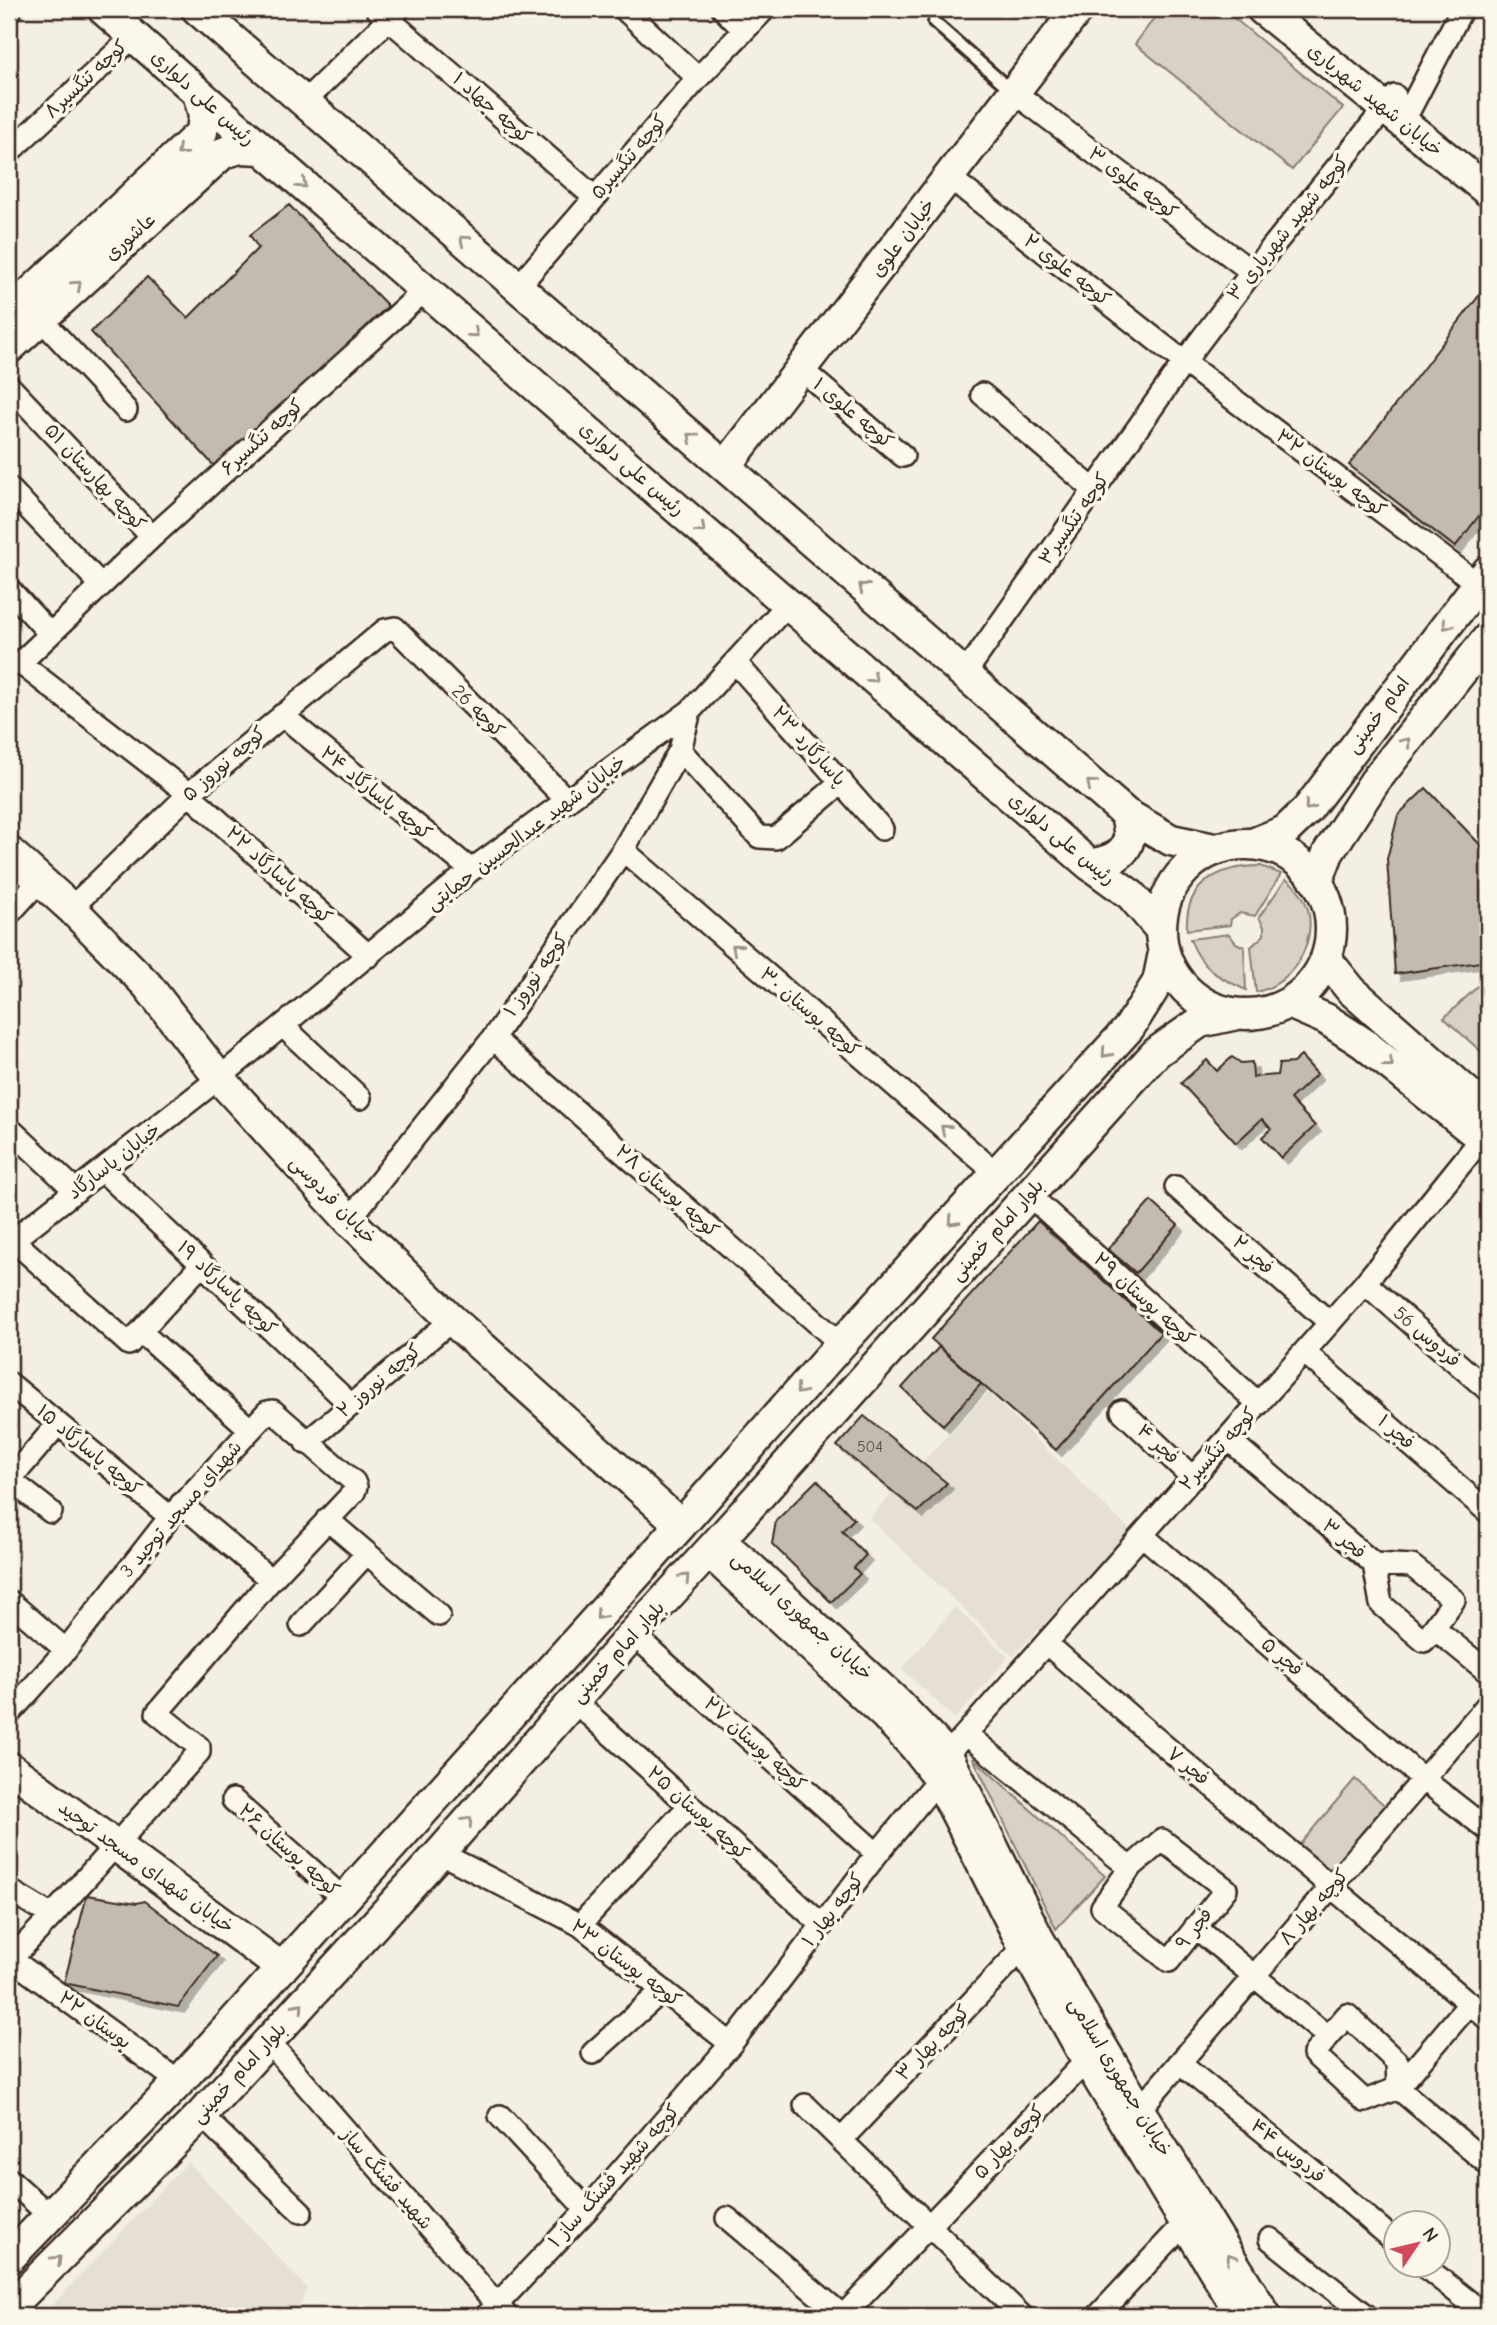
<svg xmlns="http://www.w3.org/2000/svg" width="1497" height="2325" font-family="'Comic Neue','Playpen Sans Arabic',sans-serif">
<defs>
<filter id="shadow"><feDropShadow dx="6" dy="6" stdDeviation="0" flood-color="#0004"/></filter>
</defs>
<rect width="100%" height="100%" fill="#f3efe4"/>
<filter id="ink" filterUnits="userSpaceOnUse"><feTurbulence type="fractalNoise" baseFrequency=".0143" numOctaves="2"/><feDisplacementMap in="SourceGraphic" scale="14" xChannelSelector="R" yChannelSelector="G"/><feConvolveMatrix kernelMatrix="1 2 1 2 8 2 1 2 1" color-interpolation-filters="sRGB"/></filter>
<g filter="url(#ink)">
<path fill="#e5dfd4" d="M988,1393l144,139 -119,124 -144,-138z
M955,1607l53,50 -53,62 -53,-50z
M188,2162l119,126 -10,24 2,4h-257z"/>
<path fill="#d8d1c6" stroke="#8a7e72" stroke-width="2" d="M1161,9h62l120,99 -51,62 -157,-126z
M1261,866l20,8 -26,42 -15,-3 -9,6 -1,6 -43,5c-3,-47 33,-64 74,-64z
M1286,879c46,31 19,103 -30,113l-5,-45 13,-12v-8l-5,-10z
M1229,934l7,9 8,4 2,43c-28,-13 -44,-20 -56,-51z
M1478,986l10,9v63l-44,-40z
M973,1758l132,118 -49,53z
M1355,1779l36,32 -58,69 -38,-30z"/>
<path fill="#c3bbb0" stroke="#3b2a1e" stroke-width="2" filter="url(#shadow)" d="M289,205l99,101 -172,162 -125,-136 56,-55 41,41 70,-70 -8,-13z
M1488,284v220l-33,43 -106,-82z
M1426,788l62,65v108l-93,13 -8,-115 11,-44z
M1301,1056l16,18 -27,25 25,27 -34,32 -19,-21 9,-8 -9,-10 -26,24 -55,-60 26,-23 10,11 15,-14 9,6 11,-1 1,15 24,-2 2,-11 14,-1z
M1151,1201l27,24 -42,48 -28,-24z
M1038,1221l123,112 -105,117 -125,-111z
M939,1347l42,37 -38,41 -41,-37z
M864,1416l83,67 -29,29 -81,-66z
M817,1480l37,39 -12,12 24,24 -12,13 6,6 -29,28 -59,-58 4,-23z
M87,1895l50,8 8,-2 72,55 -39,51 -114,-24z"/>
<g fill="none" stroke-linecap="round" stroke-linejoin="round">
<g stroke="#3b2a1e" stroke-width="16">
<path id="lane" d="M934,22l79,70"/>
</g>
<g stroke="#3b2a1e" stroke-width="26">
<path id="street" d="M377,9l217,188
M624,9l74,69
M723,9l21,21
M9,11l2,-2
M1015,93l237,179
M304,102l94,-92
M1400,122l10,-13 52,-100
M9,152l125,-116
M949,177l235,185 294,222
M518,287l180,-209 67,-69
M40,318l86,92
M802,370l101,86
M9,386l143,151
M982,394l112,96
M9,488l92,97
M9,589l41,45
M20,663l169,131 180,162
M736,663l146,166
M9,666l11,-3 132,-126 273,-247
M964,675l220,-313 68,-90 143,-176
M282,715l189,155
M680,750l79,87 17,1 66,-56
M623,850l374,324
M71,908l118,-114 196,-164 10,-2 173,173
M9,914l30,-33
M283,1026l77,72
M493,1038l348,306
M9,1128l67,63
M103,1171l248,234
M1176,1187l154,136
M1029,1195l230,209
M349,1220l144,-182 130,-188 57,-100 10,-39
M13,1240l116,104 73,-80
M9,1243l210,-165 252,-208 219,-159 98,-107
M1365,1283l123,107
M141,1332l109,97
M1304,1352l184,160
M9,1383l161,134
M1122,1411l71,67
M1228,1439l146,125 38,2 42,34 -20,28 54,44
M306,1443l146,-123
M10,1480l41,32
M9,1481l49,-57
M181,1504l90,76
M327,1519l112,96
M1142,1535l281,244 65,51
M1374,1564l7,40 43,37 10,-13
M9,1601l57,49
M301,1625l66,-72
M633,1634l244,220
M1046,1643l102,89 340,287
M574,1701l248,224
M9,1714l57,-64 104,-133 97,-105 6,-1 81,71 2,5 -2,5 -83,88 -114,133 42,34v5l-147,164 -43,45
M966,1734l164,134 -28,39 67,54 57,-72 -64,-49 -32,28
M947,1755l418,-472 117,-145
M233,1800l112,100
M440,1853l140,72 151,119
M9,1890l43,26
M580,1925l110,-120
M1195,1927l133,110 -14,17 51,47 33,-13 72,-85
M11,1959l168,123
M1328,2037l19,-22 50,47 1,26
M268,2041l239,275
M593,2053l70,-63
M1179,2063l141,114 76,65
M1398,2088l90,76
M805,2105l217,211
M1139,2110l349,-406
M201,2115l100,97
M500,2116l87,94
M842,2139l182,-192
M9,2179l41,37
M727,2218l116,98
M1270,2239l97,77
M1424,2266l63,50
M486,2316l101,-106 144,-166 146,-190 62,-75
M843,2316l244,-256
M1098,2316l86,-92"/>
</g>
<g stroke="#3b2a1e" stroke-width="35">
<path id="secondary" d="M103,9l159,140 700,606 128,110 41,30 29,34
M197,9l929,805 45,26 43,9
M1262,9l226,182
M9,313l193,-181 2,-17 -6,-22
M9,348l214,-195 17,-5 22,1
M726,466l352,-457
M1255,843l30,-12 22,-21 181,-239
M1161 929a85 85 0 1 1 170 0a85 85 0 1 1-170 0Z
M9,852l62,56 76,77 72,93 130,142 103,100 229,205
M1090,865c16,-3 36,-8 39,-28 1,-6 -2,-16 -3,-23
M1317,882l11,-29 47,-72 113,-143
M1326,959l25,31 137,121
M1289,1003l37,16 37,24 125,100
M9,1767l273,201
M9,2258l170,-176 502,-557 160,-181 288,-316 29,-46 6,-29
M9,2308l192,-193 239,-262 193,-219 82,-89 431,-481 11,-12 43,-30 37,-8
M1242,2316l-155,-256 -63,-113 -85,-168 -23,-31 -31,-33 -167,-155 -3,-15 14,4 20,17 145,134 53,55 91,183 101,172 127,206"/>
</g>
<use href="#lane" stroke="#fbf7ec" stroke-width="10"/>
<use href="#street" stroke="#fbf7ec" stroke-width="21"/>
<use href="#secondary" stroke="#fbf7ec" stroke-width="30"/>
</g>
<defs><path id="oneway-chevron" d="M-2-3.5L2.5 0L-2 3.5" fill="none" stroke-width="1.6" stroke-linecap="round" stroke-linejoin="round" transform="scale(1.75)"/></defs>
<g stroke="#9b9085">
<use href="#oneway-chevron" transform="translate(181 151) rotate(137)"/>
<use href="#oneway-chevron" transform="translate(302 184) rotate(41)"/>
<use href="#oneway-chevron" transform="translate(464 240) rotate(-139)"/>
<use href="#oneway-chevron" transform="translate(77 285) rotate(-42)"/>
<use href="#oneway-chevron" transform="translate(474 333) rotate(41)"/>
<use href="#oneway-chevron" transform="translate(692 437) rotate(-139)"/>
<use href="#oneway-chevron" transform="translate(701 529) rotate(41)"/>
<use href="#oneway-chevron" transform="translate(863 587) rotate(-139)"/>
<use href="#oneway-chevron" transform="translate(1447 625) rotate(128)"/>
<use href="#oneway-chevron" transform="translate(873 678) rotate(41)"/>
<use href="#oneway-chevron" transform="translate(1406 742) rotate(-52)"/>
<use href="#oneway-chevron" transform="translate(1091 784) rotate(-139)"/>
<use href="#oneway-chevron" transform="translate(1309 806) rotate(130)"/>
<use href="#oneway-chevron" transform="translate(736 948) rotate(-139)"/>
<use href="#oneway-chevron" transform="translate(1106 1053) rotate(132)"/>
<use href="#oneway-chevron" transform="translate(1389 1063) rotate(39)"/>
<use href="#oneway-chevron" transform="translate(945 1129) rotate(-139)"/>
<use href="#oneway-chevron" transform="translate(953 1221) rotate(133)"/>
<use href="#oneway-chevron" transform="translate(800 1390) rotate(131)"/>
<use href="#oneway-chevron" transform="translate(685 1578) rotate(-47)"/>
<use href="#oneway-chevron" transform="translate(600 1615) rotate(132)"/>
<use href="#oneway-chevron" transform="translate(468 1821) rotate(-49)"/>
<use href="#oneway-chevron" transform="translate(299 2007) rotate(-48)"/>
<use href="#oneway-chevron" transform="translate(1231 2258) rotate(-122)"/>
<use href="#oneway-chevron" transform="translate(57 2260) rotate(-45)"/>
</g>
</g>
<g text-anchor="middle" dominant-baseline="central" stroke-width="7" stroke-linejoin="round" paint-order="stroke">
<g font-size="16" fill="#5d4e42">
<text x="870" y="1447">504</text>
</g>
<g font-size="19" fill="#3b2a1e" stroke="#fbf7ec">
<text transform="translate(86 79) rotate(-43)">کوچه تنگسیر۸</text>
<text transform="translate(203 98) rotate(42)">رئیس علی دلواری</text>
<text transform="translate(1375 100) rotate(39)">خیابان شهید شهریاری</text>
<text transform="translate(492 108) rotate(41)">کوچه جهاد ۱</text>
<text transform="translate(629 157) rotate(-49)">کوچه تنگسیر۵</text>
<text transform="translate(1133 183) rotate(37)">کوچه علوی ۳</text>
<text transform="translate(1288 228) rotate(-51)">کوچه شهید شهریاری ۳</text>
<text transform="translate(130 237) rotate(-42)">عاشوری</text>
<text transform="translate(903 238) rotate(-53)">خیابان علوی</text>
<text transform="translate(1067 270) rotate(38)">کوچه علوی ۲</text>
<text transform="translate(853 413) rotate(40)">کوچه علوی ۱</text>
<text transform="translate(262 437) rotate(-42)">کوچه تنگسیر۶</text>
<text transform="translate(632 469) rotate(41)">رئیس علی دلواری</text>
<text transform="translate(1331 473) rotate(37)">کوچه بوستان ۳۲</text>
<text transform="translate(95 477) rotate(47)">کوچه بهارستان ۵۱</text>
<text transform="translate(1074 519) rotate(-55)">کوچه تنگسیر۳</text>
<text transform="translate(478 711) rotate(45)">کوچه 26</text>
<text transform="translate(1378 715) rotate(-53)">امام خمینی</text>
<text transform="translate(809 746) rotate(48)">پاسارگارد ۲۳</text>
<text transform="translate(224 764) rotate(-41)">کوچه نوروز ۵</text>
<text transform="translate(376 793) rotate(39)">کوچه پاسارگاد ۲۴</text>
<text transform="translate(526 833) rotate(-37)">خیابان شهید عبدالحسین حمایتی</text>
<text transform="translate(1062 839) rotate(40)">رئیس علی دلواری</text>
<text transform="translate(279 875) rotate(42)">کوچه پاسارگاد ۲۲</text>
<text transform="translate(536 975) rotate(-55)">کوچه نوروز ۱</text>
<text transform="translate(810 1012) rotate(41)">کوچه بوستان ۳۰</text>
<text transform="translate(114 1161) rotate(-38)">خیابان پاسارگاد</text>
<text transform="translate(667 1191) rotate(41)">کوچه بوستان ۲۸</text>
<text transform="translate(333 1200) rotate(46)">خیابان فردوسی</text>
<text transform="translate(997 1230) rotate(-48)">بلوار امام خمینی</text>
<text transform="translate(1253 1255) rotate(42)">فجر ۲</text>
<text transform="translate(227 1288) rotate(43)">کوچه پاسارگاد ۱۹</text>
<text transform="translate(1144 1299) rotate(42)">کوچه بوستان ۲۹</text>
<text transform="translate(1427 1337) rotate(41)">فردوس 56</text>
<text transform="translate(379 1381) rotate(-40)">کوچه نوروز ۲</text>
<text transform="translate(1396 1432) rotate(41)">فجر ۱</text>
<text transform="translate(1158 1444) rotate(43)">فجر ۴</text>
<text transform="translate(1218 1449) rotate(-48)">کوچه تنگسیر۲</text>
<text transform="translate(89 1450) rotate(40)">کوچه پاسارگاد ۱۵</text>
<text transform="translate(181 1509) rotate(-49)">شهدای مسجد توحید 3</text>
<text transform="translate(1344 1539) rotate(40)">فجر ۳</text>
<text transform="translate(802 1616) rotate(42)">خیابان جمهوری اسلامی</text>
<text transform="translate(618 1652) rotate(-48)">بلوار امام خمینی</text>
<text transform="translate(1282 1657) rotate(41)">فجر ۵</text>
<text transform="translate(755 1744) rotate(42)">کوچه بوستان ۲۷</text>
<text transform="translate(1188 1766) rotate(40)">فجر ۷</text>
<text transform="translate(698 1813) rotate(42)">کوچه بوستان ۲۵</text>
<text transform="translate(289 1850) rotate(42)">کوچه بوستان ۲۶</text>
<text transform="translate(146 1867) rotate(36)">خیابان شهدای مسجد توحید</text>
<text transform="translate(1314 1907) rotate(-49)">کوچه بهار ۸</text>
<text transform="translate(833 1910) rotate(-52)">کوچه بهار ۱</text>
<text transform="translate(1194 1929) rotate(-52)">فجر ۹</text>
<text transform="translate(626 1963) rotate(37)">کوچه بوستان ۲۳</text>
<text transform="translate(95 2020) rotate(36)">بوستان ۲۲</text>
<text transform="translate(933 2043) rotate(-46)">کوچه بهار ۳</text>
<text transform="translate(239 2073) rotate(-47)">بلوار امام خمینی</text>
<text transform="translate(1120 2077) rotate(59)">خیابان جمهوری اسلامی</text>
<text transform="translate(1009 2142) rotate(-47)">کوچه بهار ۵</text>
<text transform="translate(1288 2151) rotate(39)">فردوس ۴۴</text>
<text transform="translate(614 2176) rotate(-48)">کوچه شهید فشنگ ساز ۱</text>
<text transform="translate(387 2179) rotate(49)">شهید فشنگ ساز</text>
</g>
</g>
<rect width="1497" height="2325" fill="none" stroke="#fbf7ec" stroke-width="35"/>
<rect x="18" y="18" width="1462" height="2290" fill="none" stroke="#3b2a1e" stroke-width="2.5" filter="url(#ink)"/>
<g transform="translate(1417 2244) rotate(55)"><circle r="33" fill="#fbf7ec" stroke="#aea59a" stroke-width="2"/>
<path d="M0-5L12 26L0 18L-12 26Z" fill="#d1495b"/>
<text y="-10" font-size="19" font-weight="bold" text-anchor="middle" fill="#3b2a1e">N</text>
</g>
</svg>
